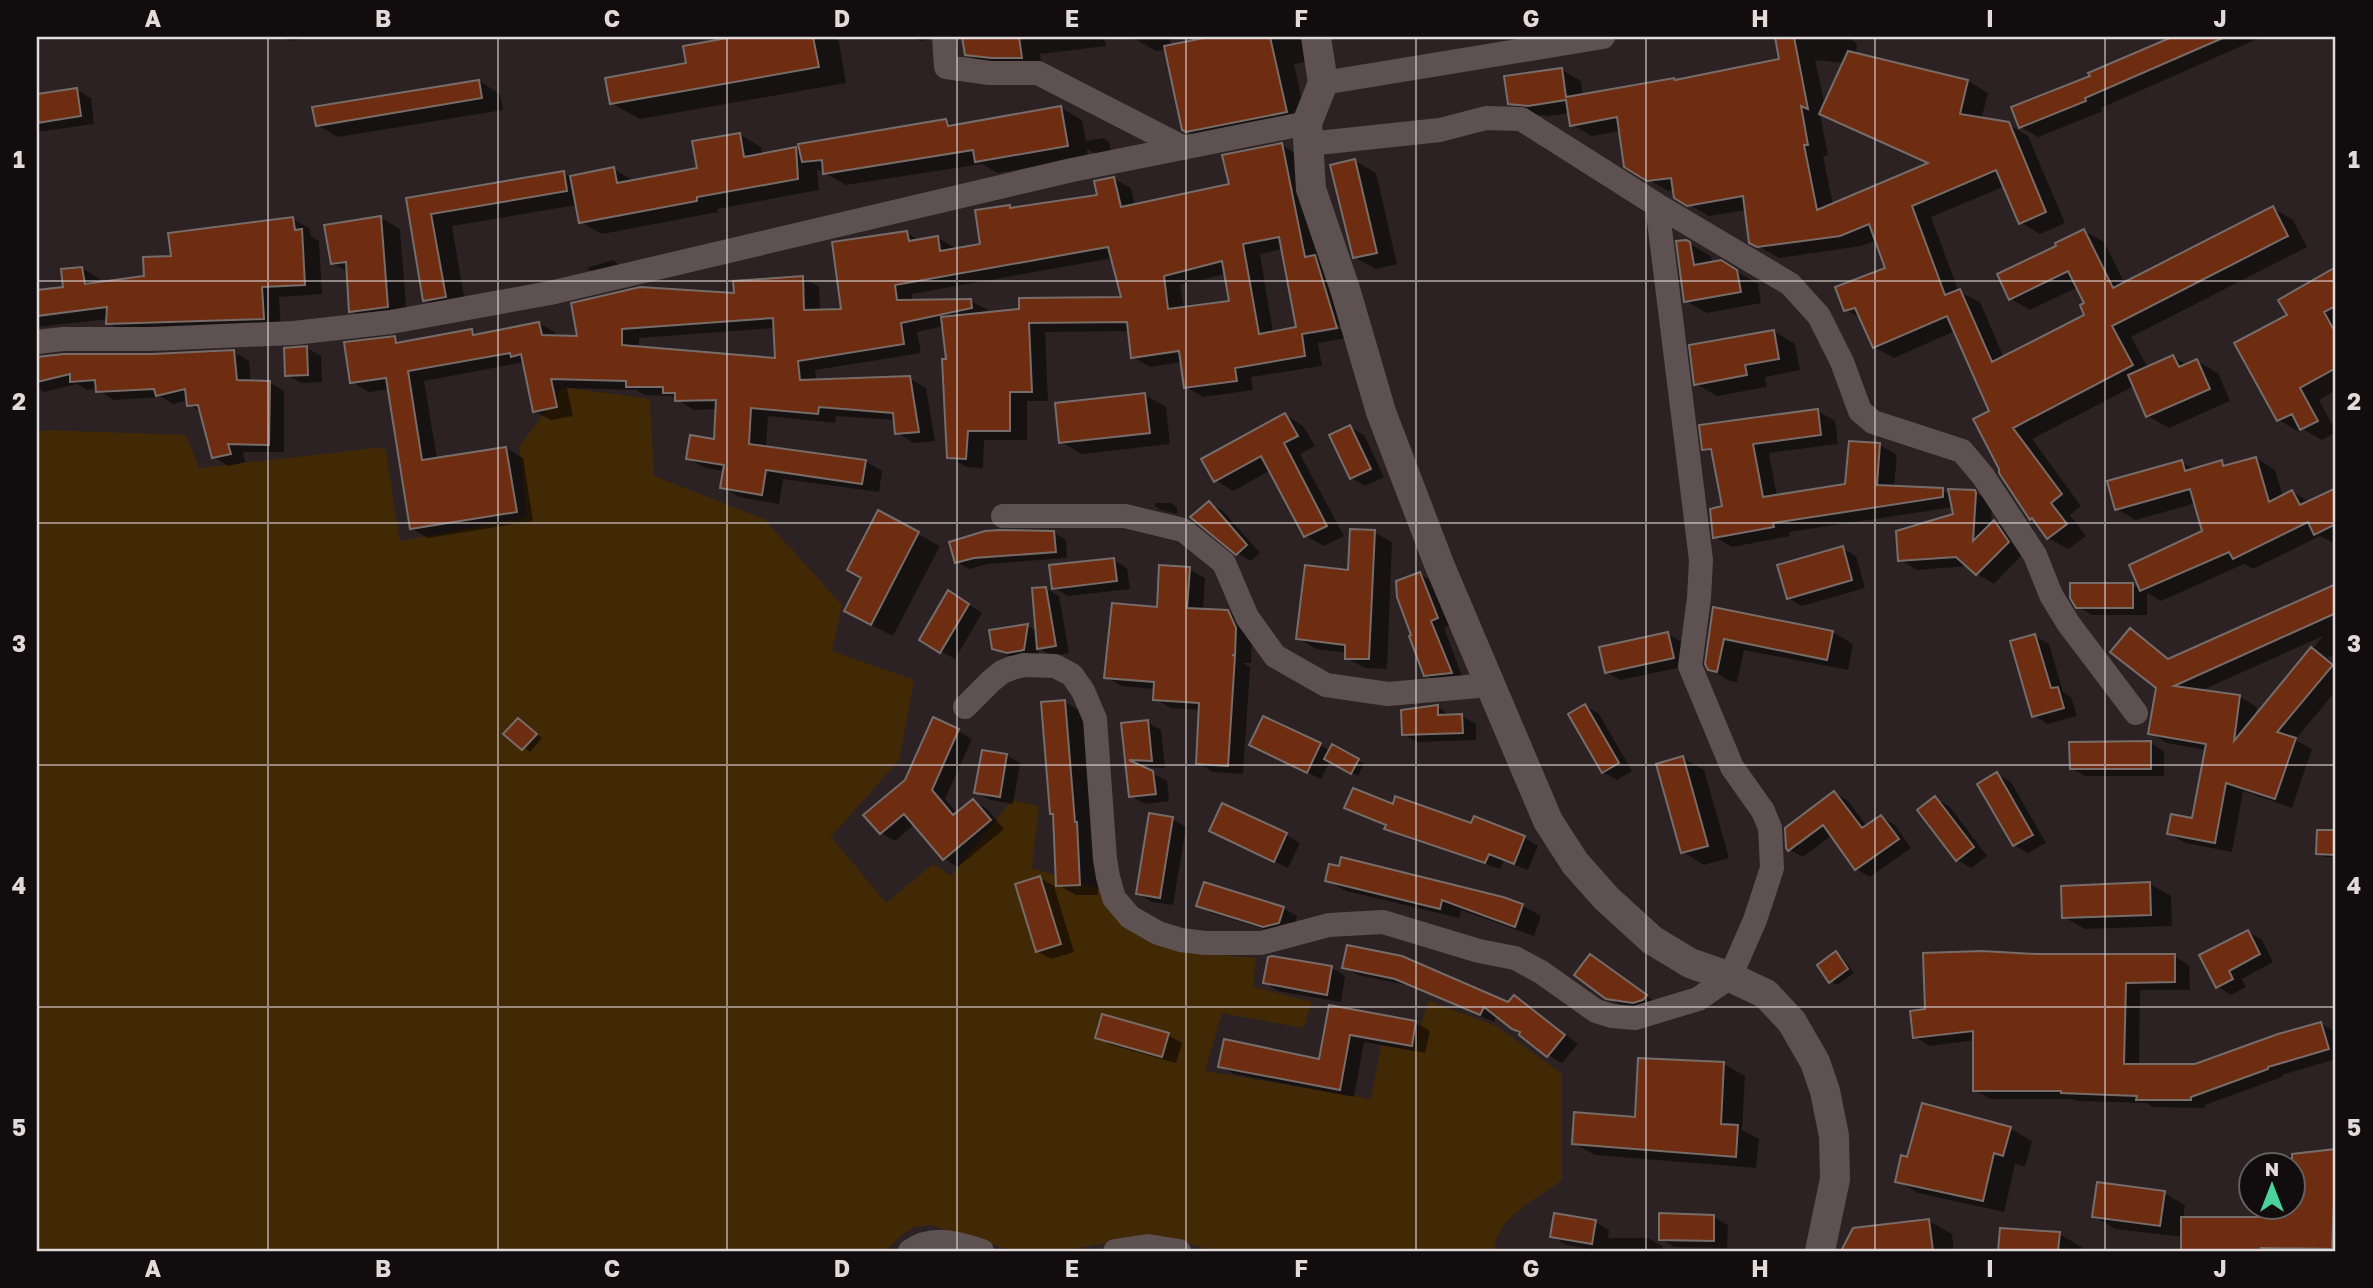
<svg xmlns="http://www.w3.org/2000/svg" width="2373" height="1288" font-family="'Golos Text',sans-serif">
<rect width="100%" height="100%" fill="#2c2223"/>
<path fill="#422906" d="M563,387l87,12 4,77 110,43 78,86 -10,46 82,29 -15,80 -68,77 55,66 47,-39 18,12 61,-76 27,6 -7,62 68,21 82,63 74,6 -3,29 59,15 -9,26 -81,-15 -17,58 166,28 10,-54 31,5 17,-49 67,25 66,48v106c-23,18 -69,38 -67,71h-280l-39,-11 -59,1 -54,10h-51l-81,-26 -17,2 -11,7 -18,17h-848v-817l6,-4 143,5 13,33 186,-21 15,94 127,-24 -8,-70z"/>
<path fill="#0007" fill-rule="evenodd" d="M283,37h32l-25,4z
M743,37h88l8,4 7,42 -206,36 -29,-16 77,-38 -3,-18z
M913,37h27l-20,4z
M964,37h140l2,9 -66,8 2,15 -54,-3 -22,-13z
M1135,37h35l1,10 44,-10h102l3,22 -26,5 13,60 -99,19 -24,-14 -17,-79 -11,1 -21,-12z
M1777,37h69l11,6 -1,12 112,26 20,12 -7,27 27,4 20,12 37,87 -25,11 -20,-12 -15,-36 -74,31 28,75 21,10 24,56 83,-43 -1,-11 -8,-17 -48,23 -19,-11 47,-52 26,-16 20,11 21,42 148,-76 20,12 14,27 -176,90 17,31 25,-11 15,8 9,-4 21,12 12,28 -61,27 -21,-12 -14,-30 -102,53 49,67 -11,9 16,21 -18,13 -20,-11 -11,-16 -6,-3 -40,-107 -36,-81 -61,27 -20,-11 -12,-28 -16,-9 41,-40 -10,-30 -16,6 -82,12 -28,-16 -5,-32 -37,6 -33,-19 -1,-7 -7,1 -20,-12 -27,-48 -29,5 -20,-11 -2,-12 -21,3 -19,-2 -20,-11 51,-34 20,12 2,14 95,-13 103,-21zM1815,60l29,3 -19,43zM1820,115l7,3v-2l102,48 -96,41 -10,-49 5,-1z
M2177,37h85l-161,71 2,3 -65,26 -17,-10 71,-50 -1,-3z
M479,81l21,13 3,16 -165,27 -21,-12z
M77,90l14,8 3,26 -57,8v-36z
M1061,108l21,12 4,21 17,-3 6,4 2,9 -15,3 -9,-5 1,8 -90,16 -16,-9 -136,21 -29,-16 2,21 -102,19 1,3 -116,22 -21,-12 -4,-17 -125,21 14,83 -20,3 -21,-12 -17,-101 156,-26 7,4 42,-8 22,12 64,-12 40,-35 22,13 1,8 34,-6 6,4 144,-32 10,5z
M1281,145l18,10 54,182 -35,6 4,23 -71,11 2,13 -50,7 -17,-10 -4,-25 -32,5 -17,-10 -3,-26 -85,1 3,69h-21v39h-43l-1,28 -17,-1 -17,-10 -1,-97 -4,-34 -27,6 4,21 -106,17 1,11 93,-3 17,10 9,53 -21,2 -17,-10 -1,-13 -60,-4 -1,7 -67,-7 -2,32 99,13 17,10 -3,21 -96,-13 -4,25 -40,-7 -17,-10 2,-16 -19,-3 -17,-10 28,-17 1,-32 -23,1 -23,-14 -26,-1 -9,-5 -69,-2 6,28 -22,4 -17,-9 -10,-49 -100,19 13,78 69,-11 17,10 10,63 -105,17 -17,-10 -21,-139 -21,3 -17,-10 42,-44 10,6 68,-13 8,4 59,-12 17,10 1,4 22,1 223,-61 17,10 1,24h23l64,-78 13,8 18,-3 17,10v3l27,-5 27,-39 4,2 87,-12 14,-18 17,9 4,18 96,-21zM1283,249l15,79 -25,5 -13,-79zM1113,258l10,41 -135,15v-4l-17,-9h-59v-7zM1226,274l5,29 -47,6 -4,-24zM1345,324l1,4 -34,6v-3zM775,328l2,32 -138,-12v-10z
M1355,161l21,12 21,91 -21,5 -22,-12z
M381,218l19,11 7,89 -37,4 -19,-11 -3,-39 -16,-9z
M293,219l17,10 1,7 8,5 3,53 -43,3 2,32 -156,4 -17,-10v-4l-71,8v-35l28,-3 17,-21 18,11v4l46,-5 27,-20z
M1686,242l25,14 1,8 9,-2 37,22 3,19 -54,10 -21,-12z
M613,260l7,6 -27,6 -6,-4z
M2336,269v121l-17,10 17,32 -14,8 -19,-11 -4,3 -20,-12 10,-104 -8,-15z
M1774,331l21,13 5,26 -35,7 2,10 -50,9 -21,-12z
M307,348l14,8 1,26 -21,1 -14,-8z
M234,352l15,9 2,21h18l15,9v61h-41l2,10 -16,4 -16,-9 -11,-45 -13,-7 -1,-5 -15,4 -11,-7 -49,3 -16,-11 -10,1 -10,-6 -33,8 -7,-5v-29z
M1145,395l21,12 4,37 -88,10 -21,-12z
M1818,411l17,10 3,23 -69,9 8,44 70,-11 33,-41 17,10 -3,32 48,3 9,5 23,-3 18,10 -1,24 3,-4 18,10 13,20 -31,32 -17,-10 -9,-8 -51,4 -17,-10 56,-44 -2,-9 -165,25 1,4 -58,11 -17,-10 9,-30 -10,-52 -10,-6z
M1285,415l18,11 12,20 -15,8 44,82 -20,10 -18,-10 -35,-66 -38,21 -18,-11z
M1350,427l14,8 20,42 -19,9 -14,-8z
M2256,458l19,12 8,27 9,-5 18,10 26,-12v54l-16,-8 -67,33 -9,-5 -83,37 -14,-8v22h-55l-14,-8 55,-22 9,5 62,-58 -8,-29 -60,17 -19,-11 65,-47 13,8 27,-8 6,4z
M1155,503h16l6,4v7l-16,-4 -6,-4z
M1209,503l14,8 37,42 -9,8 -14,-8z
M879,513l61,33 -47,90 -26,-13 -4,-45z
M1374,532l18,10 -5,127 -22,-1 -19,-10 1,-5 -31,-4 -18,-11 52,-66z
M1054,533l12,7 1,18 -80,6 -18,5 -12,-7z
M1842,548l14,8 9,32 -63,18 -14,-8z
M1113,560l14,8 3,21 -62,7 -14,-8z
M1189,569l16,9 -2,33 24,1 17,9 8,17 -1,25h-8l7,4 -7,107 -30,-2 -15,-9 3,-53 -30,-2 -16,-9v-10l-33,-3 -16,-9z
M1420,574l14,8 17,43 -7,3 20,53 -24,2 -14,-8z
M2336,586v70l-9,1 9,8v26l-41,49 17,9 -20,59 -49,-17 -11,61 -46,-9 -17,-9 24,-14 13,-70 -39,-7 -17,-10 8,-46 -28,-56 17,10 24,19zM2323,636l-68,81 2,-10 -17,-10 -40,-6z
M1045,588l14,8 10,57 -17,3 -13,-8 -1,9 -16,3 -14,-4 -14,-8 -3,-16 37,-6 9,5z
M962,600l20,13 -27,46 -34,-19z
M1714,609l119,23 20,12 -5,26 -104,-20 -7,32 -7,-1 -21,-12z
M1668,634l14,8 5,24 -67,14 -14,-8z
M2035,636l14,8 14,48 8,5 6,19 -29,8 -14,-8z
M1065,702l19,11 12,122 2,60h-22l-18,-10 -3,-70 -4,-2z
M1437,706l14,10h11l14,8v16l-59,2 -14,-8z
M1585,706l14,8 33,57 -15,9 -14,-8z
M1147,722l14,8 4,38 -25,-1 27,14 2,20 -24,3 -14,-8 -8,-72z
M524,723l18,15 -12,14 -24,-18z
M958,731l14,8 -27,60 13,15 15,-13 14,8 17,20 -46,38 -14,-8 -29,-35 -20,17 -14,-8 25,-52z
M2150,743l14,8v25h-79l-14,-8z
M1320,745l10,6 3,-5 31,18 -6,12 -28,-15 -9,18 -56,-27z
M1006,755l14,8 -7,41 -23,-4 -14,-8z
M1683,758l21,12 25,88 -25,7 -21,-13z
M1997,774l14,8 35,61 -18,10 -14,-8z
M1834,793l14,8 19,25 14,-9 14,8 16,23 -41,29 -14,-8 -24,-34 -29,22 -14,-8zM1828,818l3,3 -32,24v-4z
M1935,798l14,8 38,50 -16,12 -14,-8z
M1346,807l126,18 3,-7 50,20 13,8 -10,24 -24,-9 -4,8 -100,-33 -13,-10z
M1172,819l14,8 -13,78 -21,-3 -14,-8z
M1211,831l75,4 14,8 -12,25z
M2334,832l2,1v24h-12l-6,-4z
M1040,878l14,8 20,66 -23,7 -14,-8z
M1327,880l175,18 21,8 18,10 -7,20 -73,-26 -2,8 -113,-27z
M2150,884l21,12 1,30 -87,3 -21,-12z
M1198,905l85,3 14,8 -4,14 -14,4 -67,-21z
M2248,932l14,8 11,22 -31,17 4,8 -15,8 -14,-9z
M1836,953l6,4 12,16 -17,12 -7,-4z
M1590,956l14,8 55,41 -2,2 -35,-1 -15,-9z
M2036,956h138l15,9 1,25h-50l-1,76h56l126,-42 15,8v27l-54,16v2l-77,28v3l-52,-1 -6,-4 -70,-2 -4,-2h-83l-15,-9v-50l-45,6 -15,-9 12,-27z
M1344,967l165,37 5,-7 14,8 50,39 -16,19 -14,-8 -51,-40 -3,7 -83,-36 -53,-11z
M1332,968l13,8 -4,26 -63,-11 -13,-8z
M1331,1007l85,16 14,8 -5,22 -61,-11 -10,55 -120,-23 -14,-8 100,-5z
M1168,1035l14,8 -6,20 -65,-18 -14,-8z
M1724,1064l21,12 -3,54 17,9 -3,29 -161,-13 -22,-12 64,-24z
M1923,1105l88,24 21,12 -7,26 -10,-3 -11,48 -86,-19 -21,-12 11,-22z
M2336,1150v101h-153v-14l-68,-8 -21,-13 70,-23 21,12 -2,14h90l15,-8 -1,-3h5v-42h-10l-1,-9z
M1714,1217l14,8 -1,23 -53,-1 -13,-8z
M1929,1221l23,13 2,17h-110l10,-21z
M1595,1222l14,8 -1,8h40l14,8v5h-60l-36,-6 -14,-9z
M2002,1230l57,4 23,13v4h-82z"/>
<path fill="#6e2c11" stroke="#776c68" stroke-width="2" fill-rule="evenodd" d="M733,37h80l6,30 -209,37 -5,-26 81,-15 -3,-17z
M962,37h57l3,21h-31l-26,-3z
M1209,37h61l17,75 -101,20 -4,-2 -18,-84z
M1775,37h19l14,72 -7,-3 7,39h-4l13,65 111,-47 -109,-49 29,-63 120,29 -8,34 49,8 37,90 -27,12 -23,-54 -84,36 33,89 15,-6 32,73 92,-47 -4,-10 4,-2 -16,-32 -59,29 -12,-26 59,-28 -1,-3 29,-14 29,59 160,-82 15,30 -176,90 21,39 -120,63 49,66 -11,9 16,21 -20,15 -15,-21 -2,2 -31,-47v-4l-26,-50 16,-8 -42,-95 -74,32 -18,-40 -11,3 -9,-24 50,-19 -16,-44 -29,12 -83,11 -8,-4 -6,-47 -56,10 -13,-8 -3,-20 -24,3 -23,-14 -7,-50 -47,9 -4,-26 -38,6 -20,-2 -4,-28 58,-8 4,29 108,-19 1,2 104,-21z
M2172,37h53l-140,61 1,3 -67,27 -8,-21 79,-31 -2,-3z
M479,80l3,18 -166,28 -4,-19z
M77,88l4,28 -44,7v-29z
M1061,106l7,40 -93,16 -2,-12 -150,24 -1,-14 -20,2 -4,-18 148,-25 2,7z
M740,133l4,24 52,-10 2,32 -101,18v4l-118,22 -9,-47 44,-9 3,16 80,-15 -5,-27z
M1282,143l23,114 10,-2 22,73 -35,6 3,22 -70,12 2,13 -53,7 -5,-37 -48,7 -4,-36 -98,1 3,69h-22v39h-42l-2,28 -19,-1 -5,-99h4l-5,-42 78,-8v-11l102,-1 -13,-50 -213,38 2,15 74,-1 1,9 -71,15 3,21 -106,17 2,19 110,-4 9,56 -24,2 -2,-21 -74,-6 -1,7 -67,-6 -2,36 117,16 -4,24 -96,-14 -4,25 -42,-7 4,-23 -38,-6 4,-24 24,4 2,-39 -41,1v-8h-12v-6h-37v-6l-75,-2 6,28 -24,5 -12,-58 -10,3 -1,-4 -102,18 14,89 84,-13 11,65 -107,17 -24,-151 -36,5 -6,-41 51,-6 1,7 76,-14 1,6 66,-13 3,13 35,1 -6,-33 69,-16 94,6 -1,-12 70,-5 1,34 37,-1 -9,-67 75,-11 2,10 29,-5 2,15 40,-7 -5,-34 35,-5v3l87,-13 -3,-14 20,-4 7,30 108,-23 -7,-29zM1279,237l17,90 -37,7 -16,-90zM1222,261l7,40 -61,8 -4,-33zM773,318l2,40 -153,-13v-16z
M1355,159l22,94 -24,5 -23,-93z
M564,171l3,20 -136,23 15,83 -23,4 -17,-103z
M381,216l7,91 -39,5 -3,-50 -15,2 -7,-39z
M293,217l2,13 7,-1 3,56 -43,2 2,32 -158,5 1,-17 -70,9v-26l26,-3 -2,-18 21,-2 3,17 59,-8 -1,-19 28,-1 -3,-23z
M1686,240l4,2 4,23 27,-5 16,10 4,22 -57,10 -8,-61z
M2336,267v39l-12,6 12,22v34l-36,20 18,33 -18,9 -8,-16 -15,7 -43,-78 53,-28 -9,-15z
M1774,330l5,29 -34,6 2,10 -53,10 -5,-40z
M307,346l1,29 -23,1 -1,-28z
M234,350l3,30 33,1 -1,64 -41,-1 3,10 -19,4 -14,-53 -11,1 -2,-17 -29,7 -2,-7 -58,3 -1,-12 -25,2v-8l-33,8v-25l27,-3h88z
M2173,355l6,12 18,-8 13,30 -64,28 -18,-42z
M1145,393l5,40 -91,10 -4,-40z
M1818,409l3,26 -68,9 10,53 82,-13 4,-43 31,2 -3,42 66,3v9l-170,26 1,4 -61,11 -3,-29 12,-3 -11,-57 -9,1 -3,-25z
M1285,413l13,23 -14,7 43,83 -23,11 -43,-81 -47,26 -13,-23z
M1350,425l21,44 -21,10 -21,-44z
M2256,457l13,45 23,-12 8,15 36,-17v36l-22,11 -6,-13 -75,37 -4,-7 -89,39 -11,-26 73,-34 -12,-42 -75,21 -8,-29 75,-21 3,11 37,-11 1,6z
M1948,489l27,1 1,3 -3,48 21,-21 15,22 -33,33 -20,-18 -58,4 -2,-30 57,-17z
M1209,501l38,44 -11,10 -46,-38z
M878,510l41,22 -48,93 -27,-14 17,-33 -14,-8z
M1350,529l25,1 -6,129h-24v-14l-49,-6 9,-74 43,5z
M1000,530l54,1 2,21 -82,6 -19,5 -6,-21 36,-11z
M1843,546l9,34 -65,19 -10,-34z
M1114,558l3,23 -65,8 -3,-24z
M1159,565l31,2 -3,41 41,2 8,18 -1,27h-3l3,1 -7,110 -32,-2 3,-61 -46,-3 1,-18 -50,-4 8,-75 45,4z
M1420,572l18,46 -7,3 21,52 -28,3 -15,-40 2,-1 -14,-38 -1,-16z
M2070,583h63v25h-57l-6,-10z
M2336,584v29l-162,73 66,9 -6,46 77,-94 22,18 -56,67 19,6 -21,61 -49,-16 -11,60 -48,-9 4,-20 21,4 14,-74 -58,-10 8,-46 -46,-36 20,-24 38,31z
M1046,587l10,59 -19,3 -5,-61z
M948,590l21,14 -29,49 -21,-13z
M1713,607l120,24 -6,29 -103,-21 -7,33 -9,-2 -3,-6z
M1028,624l-4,26 -17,3 -15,-4 -3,-19z
M1668,632l6,26 -69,15 -6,-26z
M2035,634l16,54 7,-1 6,21 -32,9 -22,-76z
M1065,700l10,122h2l3,63 -24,1 -3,-72h-3l-9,-112z
M1585,704l34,59 -17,10 -34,-59z
M1438,705v10l24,-1 1,19 -61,2 -1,-25z
M1263,716l58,27 -14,30 -58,-28z
M933,717l26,12 -27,61 21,25 20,-16 18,21 -48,40 -39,-46 -24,20 -17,-19 42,-35z
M518,718l19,16 -15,16 -19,-16z
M1148,720l4,41 -23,-1 24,11 3,23 -27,3 -8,-74z
M2151,741v28h-81l-1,-27z
M1332,744l27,15 -8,15 -27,-15z
M982,750l25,4 -7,43 -26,-4z
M1683,756l25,90 -27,7 -25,-89z
M1997,772l36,63 -20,11 -36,-62z
M1353,788l40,16 2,-8 76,27 3,-7 51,20 -11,28 -25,-10 -4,9 -101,-34 2,-4 -42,-17z
M1834,791l28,37 19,-13 18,24 -44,31 -32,-45 -35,26 -2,-3 -1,-20z
M1935,796l39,51 -18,14 -39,-51z
M1222,803l65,30 -13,29 -65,-31z
M1149,813l24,4 -13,81 -24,-4z
M2317,830h19v25l-20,-1z
M1341,857l162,40 20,7 -8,23 -73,-27 -2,9 -115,-28 4,-17 10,2z
M1040,876l21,68 -25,8 -21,-68z
M1204,882l80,25 -5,16 -16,4 -67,-21z
M2150,882l1,33 -89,3 -1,-32z
M2248,930l12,24 -31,17 4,8 -17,9 -17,-33z
M1347,945l55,11 106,46 6,-7 51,40 -18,22 -28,-22 1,-3 -8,-3 -28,-22 -4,8 -85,-36 -53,-11z
M1836,951l12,18 -19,14 -12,-18z
M1982,951l54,3h139v28l-49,1 -2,81h71l83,-30 43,-12 8,27 -61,18v2l-77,28v3h-55l1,-4 -76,-3v-2h-88v-60l-60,7 -3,-27 15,-2 -2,-56z
M1590,954l57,41 -4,5 -10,3 -27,-4 -32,-24z
M1272,956l60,10 -5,29 -64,-12 5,-26z
M1329,1005l87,16 -4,25 -62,-11 -10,55 -122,-23 6,-28 95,20z
M1102,1014l67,19 -7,24 -67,-19z
M1638,1058l86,4 -3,62 17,1 -2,32 -164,-13 2,-32 61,5z
M1922,1103l89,24 -8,29 -9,-3 -11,48 -88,-19 6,-27 6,2z
M2336,1149l-4,100 -71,-1v3h-80v-34h90v-7h21v-56z
M2097,1182l68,9 -5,35 -68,-9z
M1554,1213l42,7 -4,24 -42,-7z
M1659,1213l55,2v26l-55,-1z
M1929,1219l4,32h-92l12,-23z
M2000,1228l60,4 -2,19h-60z"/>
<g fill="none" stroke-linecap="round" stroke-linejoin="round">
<path stroke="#5d5152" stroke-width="24" d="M944,37l2,30 44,6h48l146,75
M1323,83l280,-46
M1308,144l132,-14 46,-12 35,1 136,86 133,79 29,32 23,46 18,49 13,11 89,29 21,25 52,79 16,40 17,28 68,90
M37,342l26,-3h88l143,-6 97,-11 159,-29 522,-123 235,-47
M1003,516h122l58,14 41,33 23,54 28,39 51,29 62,9 101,-9
M965,707l26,-26 11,-9 10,-4 12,-3 31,1 17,9 11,16 12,28 10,140 3,18 6,21 16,19 28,16 23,7 24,3h56l68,-18 54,-3 96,29 36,7 26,14 55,39 16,5 23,2 63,-19 32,-22 25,-57 17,-52 -2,-40 -7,-17 -31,-44 -42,-101 9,-68 2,-38 -44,-355
M910,1251c23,-16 47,-8 72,0
M1115,1251l33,-5 31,5"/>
<path stroke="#5d5152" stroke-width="30" d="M1316,37l7,46 -16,40 4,66 34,100 36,123 58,152 109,257 27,42 31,35 46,42 38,23 40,14 36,17 26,28 23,40 10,29 9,45 1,43 -15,72"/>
</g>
<path fill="none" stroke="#e2dbdc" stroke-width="2" stroke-opacity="0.55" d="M268,37v1214M498,37v1214M727,37v1214M957,37v1214M1186,37v1214M1416,37v1214M1646,37v1214M1875,37v1214M2105,37v1214M37,281h2299M37,523h2299M37,765h2299M37,1007h2299"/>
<rect width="2373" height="1288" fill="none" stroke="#110d0e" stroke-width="77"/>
<g transform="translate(2272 1186)"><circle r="33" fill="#110d0e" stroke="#655f60" stroke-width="2"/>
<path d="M0-5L12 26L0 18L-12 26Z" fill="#4ad49c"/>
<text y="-10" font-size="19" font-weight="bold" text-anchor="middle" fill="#e2dbdc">N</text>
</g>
<rect x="38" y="38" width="2296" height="1212" fill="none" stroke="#e2dbdc" stroke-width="2.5"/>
<g font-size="23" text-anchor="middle" font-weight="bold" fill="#e2dbdc">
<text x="153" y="27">A</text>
<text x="383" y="27">B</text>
<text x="612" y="27">C</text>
<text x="842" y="27">D</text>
<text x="1072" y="27">E</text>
<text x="1301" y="27">F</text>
<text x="1531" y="27">G</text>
<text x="1760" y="27">H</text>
<text x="1990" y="27">I</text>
<text x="2220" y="27">J</text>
<text x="19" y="168">1</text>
<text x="2354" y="168">1</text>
<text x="19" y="410">2</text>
<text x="2354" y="410">2</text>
<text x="19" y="652">3</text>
<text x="2354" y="652">3</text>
<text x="19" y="894">4</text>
<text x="2354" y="894">4</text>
<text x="19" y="1136">5</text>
<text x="2354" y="1136">5</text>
<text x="153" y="1277">A</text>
<text x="383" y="1277">B</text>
<text x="612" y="1277">C</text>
<text x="842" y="1277">D</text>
<text x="1072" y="1277">E</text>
<text x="1301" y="1277">F</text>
<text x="1531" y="1277">G</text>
<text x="1760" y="1277">H</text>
<text x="1990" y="1277">I</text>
<text x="2220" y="1277">J</text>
</g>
</svg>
